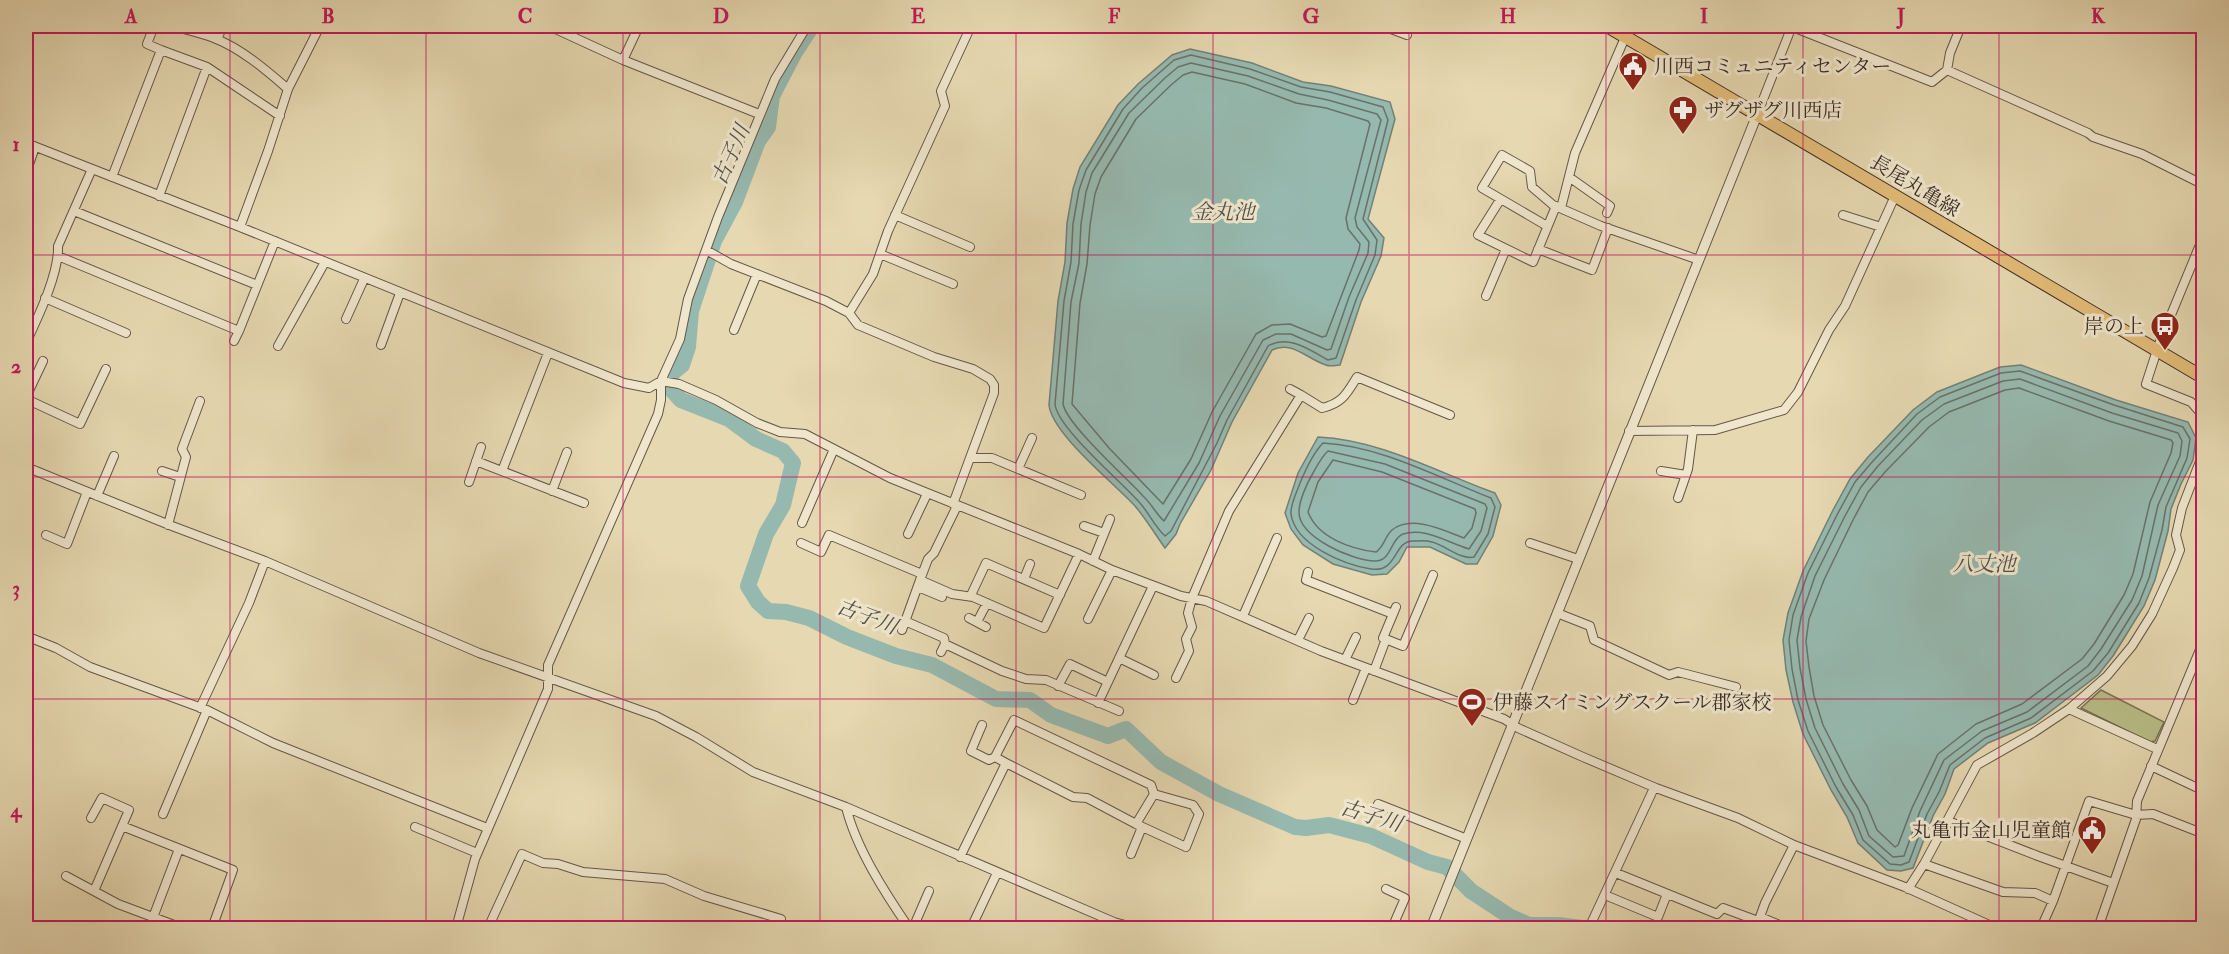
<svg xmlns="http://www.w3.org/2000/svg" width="2229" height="954" font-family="'IM FELL Double Pica','Noto Serif JP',serif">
<rect width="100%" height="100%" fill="#e6d8b1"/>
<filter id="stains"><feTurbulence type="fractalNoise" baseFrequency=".00333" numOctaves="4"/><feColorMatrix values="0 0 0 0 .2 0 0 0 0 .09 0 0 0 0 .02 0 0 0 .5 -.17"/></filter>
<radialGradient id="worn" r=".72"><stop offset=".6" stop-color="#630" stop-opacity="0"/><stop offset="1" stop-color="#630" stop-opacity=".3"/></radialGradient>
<path fill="#b9be88" stroke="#797557" stroke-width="1.5" d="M2101,690l63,32 -9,19 -5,1 -69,-34z"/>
<path fill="#96b9af" stroke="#718178" stroke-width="1.5" d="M1190,49l62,14 51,19 28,4 59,16 5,17 -27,100 16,19 -3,18 -20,46 -21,63c-4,0 -10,2 -14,0 -19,-6 -34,-25 -54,-15l-40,72 -21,48 -31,54 -4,10 -11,14c-10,-14 -19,-29 -30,-42 -21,-23 -83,-72 -86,-101l9,-104 7,-39 2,-39 6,-34 7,-22 38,-62 20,-21 34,-29z
M2021,365l95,35 72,22 8,16 -3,22 -12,24 -10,25 -3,22 -13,49 -11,26 -31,50 -15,19 -63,48 -47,20 -34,26 -9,25 -12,22 -20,52 -12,3 -14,-1 -29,-27 -11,-26 -16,-27 -28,-56 -10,-32 -7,-32 -3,-30 5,-27 15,-42 30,-61 17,-31 18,-22 45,-47 24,-18 63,-25z
M1318,437c63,3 119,35 177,56l6,12 -8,31 -16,28h-11l-36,-17h-23l-8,15 -12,12 -15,1 -39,-11 -30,-19 -12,-16 -6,-16 13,-40z"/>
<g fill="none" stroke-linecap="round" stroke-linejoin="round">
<path stroke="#68726a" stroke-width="1.5" d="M1191,55l59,14 51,18 29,5 53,15 5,13 -25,99 14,21 -2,15 -19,45 -20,58 -8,2c-18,-10 -39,-26 -60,-14l-41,74 -10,23 -46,88 -6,5c-10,-9 -16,-23 -25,-33 -18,-21 -83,-75 -85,-99l9,-103 7,-39 2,-38 6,-34 7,-20 37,-61 19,-21 32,-28z
M1191,63l57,13 51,18 29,6 49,14 4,6 -26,98 2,9 12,15 -1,11 -19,44 -18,52 -4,1 -36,-16h-15l-13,6 -43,76 -21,47 -35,58c-8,-7 -13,-18 -21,-25 -17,-19 -76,-71 -80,-92l8,-102 8,-39 2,-39 5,-32 6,-19 37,-60 36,-35 13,-11z
M1192,72l53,12 51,19 30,5 42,13 2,3 -24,94 2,11 12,15 -1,6 -33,86 -4,1 -32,-13 -18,1 -16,9 -44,78 -21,47 -28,45 -54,-56 -37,-44 8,-101 7,-39 3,-39 5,-31 6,-17 35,-58 35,-34 12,-10z
M2020,371l94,34 69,22 7,12 -3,19 -21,49 -4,23 -13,48 -10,25 -31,50 -15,18 -62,47 -46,20 -35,27 -11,27 -12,22 -18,48 -8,3 -11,-1 -27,-24 -10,-25 -17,-28 -28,-56 -10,-31 -6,-31 -3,-29 4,-25 15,-42 30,-60 17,-31 18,-21 44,-47 23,-17 61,-24z
M2020,379l92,34 66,20 4,8 -2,15 -22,49 -16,71 -10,24 -31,49 -13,17 -61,46 -45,19 -38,29 -24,51 -16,45 -11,1 -24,-21 -10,-26 -16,-26 -28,-56 -9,-29 -6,-31 -3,-28 4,-23 14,-41 30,-60 16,-29 17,-21 44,-46 22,-16 59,-23z
M2019,388l90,33 62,19 2,3 -2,10 -21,49 -17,72 -9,21 -30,49 -12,15 -60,45 -46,20 -38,30 -26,54 -14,37 -3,2 -18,-17 -10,-24 -16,-26 -28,-55 -9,-29 -5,-29 -3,-26 3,-22 15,-39 29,-60 15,-28 17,-20 44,-45 20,-15 56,-22z
M1323,443c58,3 114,34 168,55l4,9 -7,27 -14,23c-14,3 -29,-12 -42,-15 -6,-2 -13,-1 -19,-1 -20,0 -15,32 -42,28 -26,-4 -76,-24 -80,-55 -1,-9 6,-22 9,-31 5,-12 14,-31 23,-40z
M1328,451l57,13 100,40 2,4 -6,23 -12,18c-21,-6 -43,-22 -66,-15 -13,5 -11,27 -28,27 -21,0 -76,-23 -76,-49 0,-11 8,-29 14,-39 4,-7 9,-17 15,-22z
M1333,460l49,12 93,37 1,4 -4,15 -8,10c-19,-7 -52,-24 -72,-8 -7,6 -8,17 -16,22 -25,-3 -58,-14 -68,-40l10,-30z"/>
<path stroke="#96b9af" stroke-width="16" d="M812,26l-17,26 -23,44 -4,31 -10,14 -23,61 -21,39 -23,70 -3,36 -6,18 -11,9 -1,14 11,12 48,19 27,20 27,12 10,12 -10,42 -17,29 -18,52 10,16 10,9 18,1 23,6 38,19 49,19 36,9 64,34 34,1 21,15 57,21 18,-7 35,33 58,32 76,33 11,1 23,-3 42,11 57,26 19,5 24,24 38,25 20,9h29l24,3"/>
<g stroke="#645749" stroke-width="10">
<path id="minor" d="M173,26c13,4 28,7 41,12 28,11 52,32 74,51
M549,26l74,34 136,54
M1383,26l24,9
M1678,26l6,2
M1790,26l142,56 15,-12 3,-17 11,-27
M217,39l6,-13
M161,50l46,17 73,49
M623,60l16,-34
M1947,70l141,63 5,4 49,17 62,31
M1757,115l35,-89
M26,143l214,84 384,156 25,5 12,-7 18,3 37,16 41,23 23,9 25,2 85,44 189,76 33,16 69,26 25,5 115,50 183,68 14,9 65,29 73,31 82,30 56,27 111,42 91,41
M26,173l9,-26
M112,177l49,-127 -14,-6 7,-18
M1569,177l41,29 -3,7
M159,196l48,-129
M1500,200l-22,35 55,27 23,-56
M1561,208l14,-55 55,-127
M74,211l183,74
M895,215l75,32
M1843,215l38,12
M1547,226l-65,-38 20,-33 28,16 2,16 21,18 48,21 98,34
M240,227l28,-76 20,-62 32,-63
M2204,235l-45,109 -13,40 45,18 13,15
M1538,249l54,21 16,-42
M706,250l25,14 95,37 23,12 9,12 76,32 39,12 17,10 4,6v8l-41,111
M880,254l73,30
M58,256l181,75 36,-90
M1486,296l20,-47
M45,298l81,35
M849,313l24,-39 15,-43 57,-125 -4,-15 30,-65
M346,319l18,-40
M734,330l23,-56
M234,341l5,-10
M26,343c12,-26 33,-69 32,-97l34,-77
M381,345l19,-52
M278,346l47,-84
M1290,389l11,6
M26,397l17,-36
M26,399l54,25 26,-55
M1629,431l86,-1 69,-20 14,-18 31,-62 16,-24 50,-110
M970,458h22l89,37
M476,461l108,42
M26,467l146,59 93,35 214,92 177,63 40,21 57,35 93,35 268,115 22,6
M1018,469l14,-31
M162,471l18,6
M502,471l46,-118
M1661,471l25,4
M469,482l12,-35
M552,491l15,-39
M97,496l17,-40
M1678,498l10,-29 5,-39
M957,506l-23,47 -6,6 -8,21 32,14 21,3 71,31 35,-74
M802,523l32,-74
M168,525l18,-68 -4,-8 18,-48
M1084,526l20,7
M908,534l19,-40
M46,535l21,9 20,-52
M801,543l20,9 8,-17 93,39
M1530,543l48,16
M1093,561l17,-42
M1308,572l-2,8 87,34
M1024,579l6,-15
M918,587l24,10
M973,597l-1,-4 14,-30 74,32
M1396,607l-13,31 20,8 30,-71
M1557,613l33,13 4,14 75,35 9,-3 8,2 50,13
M1243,616l34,-78
M969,618l17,9
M1088,619l24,-49
M905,621l39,17 1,6 -4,8
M977,622l10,-19
M902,630l18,-50
M26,636l30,12 34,19 117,43 66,33 214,85
M1298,640l11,-22
M945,644l57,27 24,8 20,1 73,31
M1119,658l35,17
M1345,660l11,-23
M1374,671l12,-32
M1176,678l13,-27 -3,-12 6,-12 -4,-14 4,-15 37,-87 72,-116 21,13c20,-5 24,-13 35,-31l93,38
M1058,686l12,-22 38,18
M1353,700l13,-32
M1098,703l55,-117
M200,708l49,-105 16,-42
M2069,709l88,40
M982,725l-11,26 18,9 6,-3
M2151,766l53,25
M1378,804l89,35
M846,807c10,41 39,86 63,121
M163,814l44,-104
M91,818l11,-20 27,12 -35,81
M1948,821l90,35 75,27
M1136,824l50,23 13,-33 -6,-9 -39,-11
M122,826l111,44 -21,58
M415,827l62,26
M1131,854l11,-27
M960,857l46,-94 -11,-6 19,-37 137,65 3,9 -18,30 -49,-26 -14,-1 -67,-34
M1924,864l79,28 32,1 18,8
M1616,873l101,41 6,-6 35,13
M66,876l52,28 64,24
M1386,889l19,9 -13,30
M1908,889l16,-25 53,-99 56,-32 36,-24 38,-33 25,-30 20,-32 21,-46 7,-18 -4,-15 6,-27 22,-57
M1605,895l53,22 9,-23
M1760,917l27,11
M1302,927l5,1
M149,928l30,-79
M456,928l19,-69 73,-170v-24l110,-251 3,-14v-19l19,-42 8,-40 30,-82 57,-138 32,-53
M488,928l34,-74 21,9 15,1 25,8 82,7 39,17 77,23
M913,928l16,-37
M971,928l26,-55
M1589,928l65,-140
M1756,928l9,-25 29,-58
M2041,928l12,-27 36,-100 47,14 17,-1 51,20
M2098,928l38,-109 1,-18 67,-161"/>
</g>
<g stroke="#645749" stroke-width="11">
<path id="tertiary" d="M1431,928l326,-813"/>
</g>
<g stroke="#392c26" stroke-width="14">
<path id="primary" d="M1607,26l597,352"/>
</g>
<use href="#minor" stroke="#efe6cc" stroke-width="8"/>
<use href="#tertiary" stroke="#efe6cc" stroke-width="9"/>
<use href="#primary" stroke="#e3bc78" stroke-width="12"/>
</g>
<path fill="none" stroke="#c2185b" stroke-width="1.5" stroke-opacity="0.55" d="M230,26v902M426,26v902M623,26v902M820,26v902M1016,26v902M1213,26v902M1409,26v902M1606,26v902M1803,26v902M1999,26v902M26,255h2178M26,477h2178M26,699h2178"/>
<defs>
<g id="civic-pin" transform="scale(1.5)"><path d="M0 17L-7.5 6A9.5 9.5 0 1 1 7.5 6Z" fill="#8f2418" stroke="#efe6cc"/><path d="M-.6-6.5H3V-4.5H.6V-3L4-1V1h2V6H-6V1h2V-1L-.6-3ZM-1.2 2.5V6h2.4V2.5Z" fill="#fff"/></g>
<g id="pharmacy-pin" transform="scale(1.5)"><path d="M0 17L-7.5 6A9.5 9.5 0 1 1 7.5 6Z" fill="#8f2418" stroke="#efe6cc"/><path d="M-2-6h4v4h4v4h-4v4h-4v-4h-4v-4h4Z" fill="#fff"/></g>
<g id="bus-pin" transform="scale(1.5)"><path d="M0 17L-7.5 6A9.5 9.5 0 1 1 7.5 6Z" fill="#8f2418" stroke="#efe6cc"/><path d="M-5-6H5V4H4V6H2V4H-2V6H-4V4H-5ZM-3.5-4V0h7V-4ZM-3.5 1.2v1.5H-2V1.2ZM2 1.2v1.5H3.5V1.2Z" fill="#fff"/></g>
<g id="stadium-pin" transform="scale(1.5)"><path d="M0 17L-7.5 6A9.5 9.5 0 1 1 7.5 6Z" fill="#8f2418" stroke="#efe6cc"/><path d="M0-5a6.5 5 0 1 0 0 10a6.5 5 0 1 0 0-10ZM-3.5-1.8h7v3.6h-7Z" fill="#fff"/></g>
</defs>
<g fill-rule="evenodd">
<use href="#civic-pin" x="1633" y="66"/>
<use href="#pharmacy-pin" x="1683" y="110"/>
<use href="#bus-pin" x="2165" y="326"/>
<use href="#stadium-pin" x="1472" y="702"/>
<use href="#civic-pin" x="2092" y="830"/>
</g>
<g text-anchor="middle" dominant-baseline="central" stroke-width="6" stroke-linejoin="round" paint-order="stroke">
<g font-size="20" fill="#392c26" stroke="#efe6cc" text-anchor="start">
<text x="1654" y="66">川西コミュニティセンター</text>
<text x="1704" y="110">ザグザグ川西店</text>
<text x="2144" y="326" text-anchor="end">岸の上</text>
<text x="1493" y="702">伊藤スイミングスクール郡家校</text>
<text x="2071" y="830" text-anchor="end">丸亀市金山児童館</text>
</g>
<g font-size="20" fill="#392c26" stroke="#efe6cc">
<text transform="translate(1915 186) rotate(31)">長尾丸亀線</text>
</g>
<g font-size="21" font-style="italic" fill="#504f48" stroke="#efe6cc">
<text transform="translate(731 155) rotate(-66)">古子川</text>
<text x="1223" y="212">金丸池</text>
<text x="1984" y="564">八丈池</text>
<text transform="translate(867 617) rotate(21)">古子川</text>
<text transform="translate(1371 816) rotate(17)">古子川</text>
</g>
</g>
<rect width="2229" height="954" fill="none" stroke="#e6d8b1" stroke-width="66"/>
<rect x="33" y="33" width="2163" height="888" fill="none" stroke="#c2185b" stroke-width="2"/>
<g font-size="20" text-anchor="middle" font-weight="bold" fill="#c2185b">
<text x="131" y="23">A</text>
<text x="328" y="23">B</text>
<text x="525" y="23">C</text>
<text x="721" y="23">D</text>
<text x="918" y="23">E</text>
<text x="1114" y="23">F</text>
<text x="1311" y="23">G</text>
<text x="1508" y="23">H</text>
<text x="1704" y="23">I</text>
<text x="1901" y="23">J</text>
<text x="2098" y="23">K</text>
<text x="16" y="151">1</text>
<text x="16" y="373">2</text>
<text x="16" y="595">3</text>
<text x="16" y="817">4</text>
</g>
<rect width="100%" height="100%" filter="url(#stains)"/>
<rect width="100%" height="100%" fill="url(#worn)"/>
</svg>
